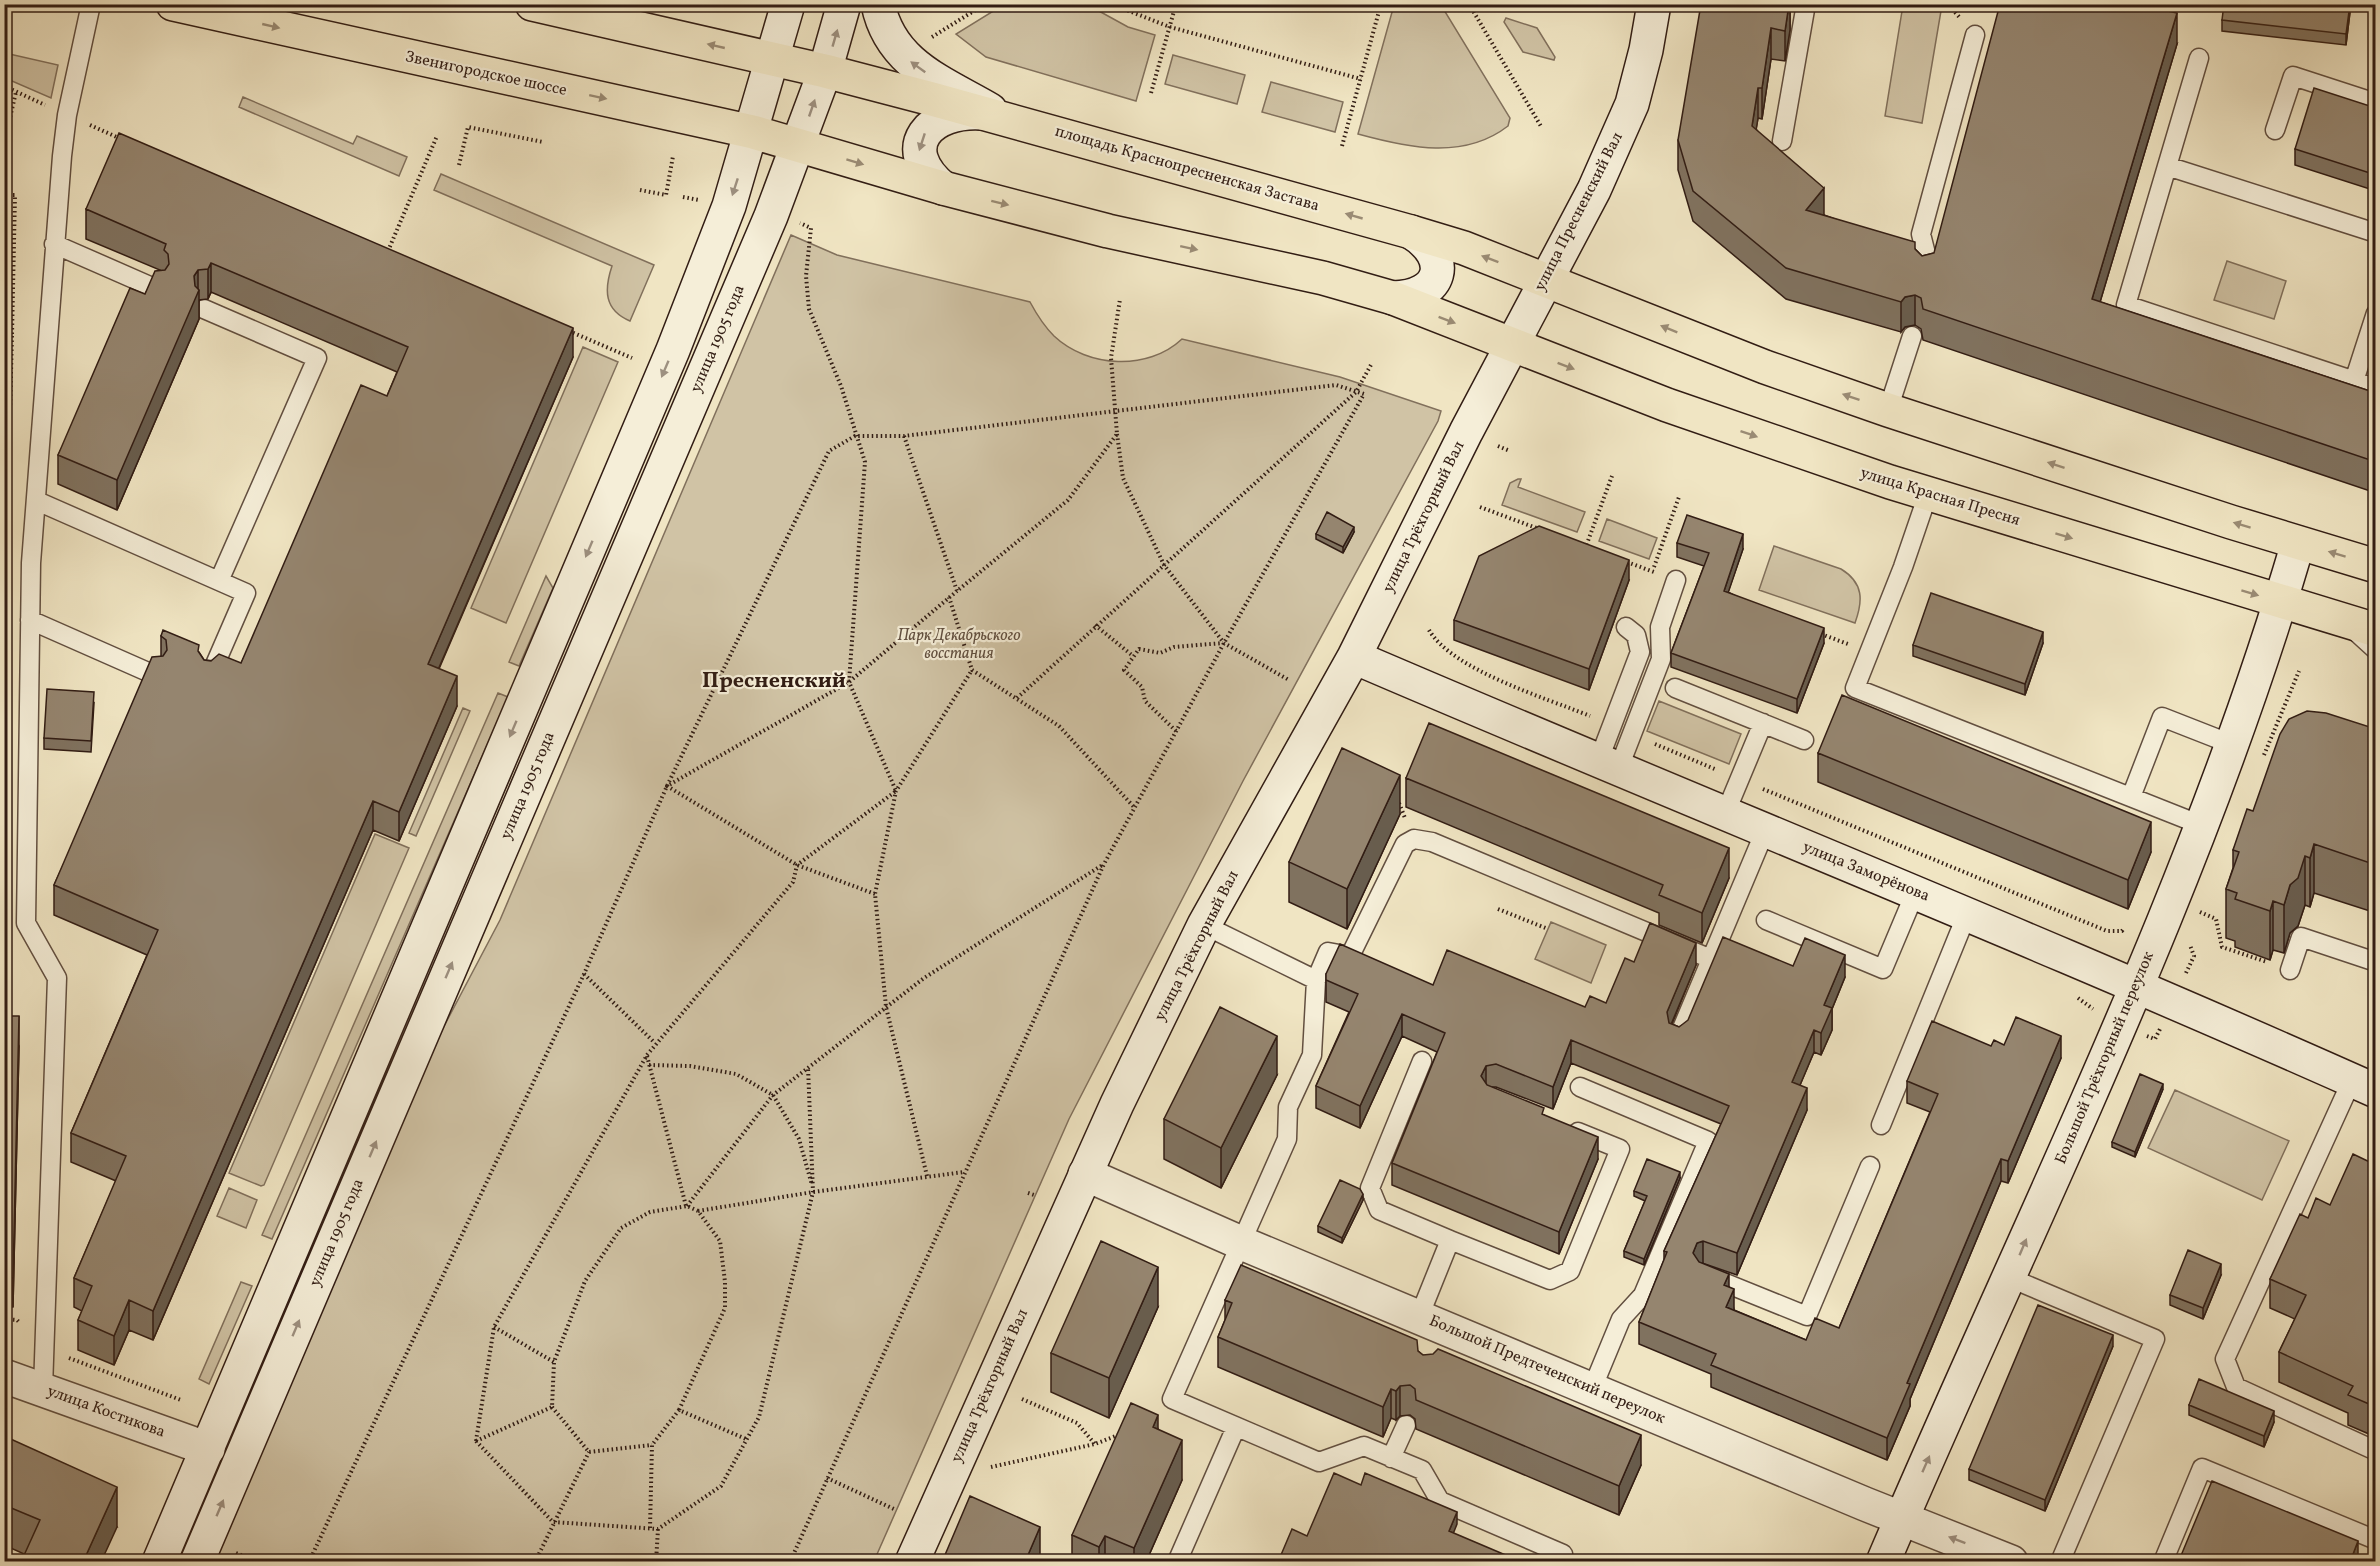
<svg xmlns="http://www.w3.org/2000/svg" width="2380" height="1566" font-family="Vollkorn,serif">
<rect width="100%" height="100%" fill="#f0e5c3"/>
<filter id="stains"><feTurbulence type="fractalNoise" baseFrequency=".00333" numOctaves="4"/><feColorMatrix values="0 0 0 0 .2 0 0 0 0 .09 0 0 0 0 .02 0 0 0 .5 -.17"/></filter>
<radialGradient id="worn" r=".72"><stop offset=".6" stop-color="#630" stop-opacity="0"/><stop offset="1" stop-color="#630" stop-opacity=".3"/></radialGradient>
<path fill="#d0c3a5" stroke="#81705c" stroke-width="1.5" d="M1088,5l40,22 27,8 -19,66 -150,-44 -30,-23 47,-29z
M1394,5h47l69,113 -2,8c-44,34 -99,22 -150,8z
M1903,5h39l-20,118 -37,-7z
M1506,18l31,10 18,29 -1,3 -31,-8 -19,-30z
M5,53l53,12 -7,33 -46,-20z
M1173,55l72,20 -8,29 -72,-20z
M1271,82l72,20 -8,30 -73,-20z
M243,97l110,47 4,-8 50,21 -8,19 -160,-69z
M441,174l213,91 -24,56c-26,-11 -26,-31 -18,-55l-178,-76z
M791,235l46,20 193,47c7,13 14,24 24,34 34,32 94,35 128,3l158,38 101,34 -3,10 -195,360 -174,338 -195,442 -659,1 217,-513 68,-129z
M2227,261l59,20 -12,38 -60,-19z
M583,347l35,15 -112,261 -35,-15z
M1518,479h3l-3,8 67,25 -8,20 -75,-27 8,-22z
M1607,519l50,19 -8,21 -50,-18z
M1774,546l67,23c23,14 22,32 14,54l-96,-33z
M546,576l7,12 -34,78 -10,-4z
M498,693l10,4 -236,542 -10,-4z
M1659,701l82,33 -12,30 -82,-33z
M463,708l7,3 -54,125 -7,-3z
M375,834l34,14 -145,337 -3,1 -32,-13z
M1551,922l55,23 -15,38 -56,-24z
M2175,1090l114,51 -27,59 -114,-52z
M229,1188l28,12 -11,28 -29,-12z
M241,1282l11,4 -43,98 -10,-5z"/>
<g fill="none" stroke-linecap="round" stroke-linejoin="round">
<g stroke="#624f40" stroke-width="21">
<path id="lane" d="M2199,58l-73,247 250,83
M2275,130l18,-54 83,27
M1782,141l24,-137
M2167,166l209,67
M54,244l105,46
M1926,276l3,-10 -8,-32 54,-199
M204,309l113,49 -98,223
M2354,381l22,-68
M1888,410l24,-74
M1928,494l-25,73 -48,121 346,137
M37,501l209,92 -36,83
M30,620l127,56
M2354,630l22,20
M1675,688l129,52
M1598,762l42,-110 -4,-17 -10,-8
M1618,770l43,-111 -1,-32 16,-47
M2131,797l31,-80 69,27
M1725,814l38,-91
M1766,920l117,49 32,-76
M1204,925l112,55
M2290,970l11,-33 75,25
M1678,1038l87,-207
M2352,1080l-127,279 11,28 140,64
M1580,1087l128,54 -65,154 -22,24 -29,70
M1881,1125l86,-211
M1450,1240l100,40 20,-9 50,-122 -42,-17
M1708,1276l99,40 63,-150
M2010,1278l145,61 -95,223
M1419,1317l31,-77 -71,-30 -9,-22 52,-127
M43,1389l14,-411 -31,-55 5,-360 31,-407 5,-41 24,-111
M1391,1458l15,-33
M1177,1562l59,-135
M1560,1562l3,-8 -123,-53 -18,-31 -58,-24 -45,16 -147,-63 115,-260 1,-32 24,-52 4,-75 12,-28 22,4 55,-112 9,-5 18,3 279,117
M2163,1562l39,-94 174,72"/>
</g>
<g stroke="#624f40" stroke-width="36">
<path id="street" d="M1085,1174l154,68 626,262 146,58
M4,1376l204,73"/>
</g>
<g stroke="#321d14" stroke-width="36">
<path id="secondary" d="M878,4c12,60 64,78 112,106
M943,188c-49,-41 -13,-79 40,-75
M1393,298c50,-1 60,-40 18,-66
M1354,657c340,146 684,283 1022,434
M159,1562l514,-1212 56,-144 59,-202
M197,1562l574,-1346 54,-145 19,-67
M912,1562l205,-458 87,-179 150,-268 112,-225 128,-242 38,-86 14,-54 8,-46
M1883,1562c144,-338 312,-666 415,-1019"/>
</g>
<g stroke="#321d14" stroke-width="36">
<path id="primary" d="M173,4l580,128 190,56 165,43 215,47 70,20 274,107 223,77 486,148
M532,4l293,67 107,28 479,133 53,16 301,119 123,43 343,112 145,44"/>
</g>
<path stroke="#321d14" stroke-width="4" stroke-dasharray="1.5 3" stroke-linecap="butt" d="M706,4l1,2
M1111,4l59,23 191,52
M1469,4l73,124
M1578,4l20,6
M1953,4v6l8,9
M932,37l53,-33
M4,86l41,19
M1151,93l25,-89
M90,125l31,14
M4,143l12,-51
M1342,146l39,-142
M459,165l9,-38 75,15
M640,190l26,5 7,-39
M4,195h11l-3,140
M683,197l16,3
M388,251l49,-115
M569,331l63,27
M4,335h8l-5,185
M1117,434l6,44 41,87 60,78 65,37
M904,436l53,155 111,-91 49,-66 -6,-76 9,-59
M1498,446l12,5
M1480,507l59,22
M1585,549l27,-73
M1627,562l27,10
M1654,567l25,-70
M949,597l23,73 87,56 75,81
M1095,625l38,31
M1429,630c23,40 117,68 161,86
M1821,634l27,10
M1017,698l339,-306 16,-29
M1176,731l-31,-30 -3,-14 -18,-17 15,-21 21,4 14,-6 49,-4
M1655,744l62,26
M2264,755l35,-84
M1763,789l344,142h15l2,-3
M1399,803l6,15
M875,894l-78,-29 -130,-79 182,-104 108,-91
M1498,909l50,20
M2200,912l16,7 6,28 45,15
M2186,973l8,-17 -4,-11
M584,974l71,69
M2078,998l15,11
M2147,1036l8,3 5,-10
M647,1056l39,150
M649,1065l41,1 46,8 37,21 26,44 13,46
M927,1176l-41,-169 -11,-113 21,-103 76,-121
M1028,1193l6,2
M687,1206l86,-111 151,-117 180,-114
M698,1211l115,-19 151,-20
M4,1319l13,1 3,3
M494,1327l60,35 31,-81 36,-53 29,-16 37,-6 11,5 22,30 5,41v26l-46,102
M69,1358l112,42
M1022,1399l55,24 18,21
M552,1407l37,45 63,-7
M476,1441l18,-114 153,-272 146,-173 4,-17 99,-74 -47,-109 16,-220 -24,-76 -32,-77 -3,-33 5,-48 -11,-5
M476,1441l77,81 105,7 63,-43 38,-69 54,-225 -5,-125
M476,1441l76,-34 2,-45
M991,1467l104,-23 26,-10
M827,1478l69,32
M650,1528l2,-83 27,-35 67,29
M236,1553l22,9
M309,1562l275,-588 83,-188 162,-335 26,-15h49l432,-51 28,9 -140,249 -120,221 -314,698
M535,1562l54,-110
M656,1562l2,-33"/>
<use href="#lane" stroke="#f5eed8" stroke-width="18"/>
<use href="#street" stroke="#f5eed8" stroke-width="33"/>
<use href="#secondary" stroke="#f5eed8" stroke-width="33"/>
<use href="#primary" stroke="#f0e5c3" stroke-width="33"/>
</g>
<path fill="#80725f" stroke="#321d14" stroke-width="1.5" d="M1790,4v26l-5,31 -14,-2 -9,60 -4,-1 -2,11 68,86 91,34 7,7 12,-3 243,-209 -77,258 276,91v100l-453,-153 -2,-11 -6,-4 -10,2 -4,5 -115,-33 -93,-78 -15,-51v-30z
M2351,4l-5,41 -124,-14v-11z
M2376,108v83l-81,-26v-16z
M86,209l487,148 -134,312 18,37 -58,135 -26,-11 -220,510 -24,-10 -15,35 -36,-15v-30l4,-9 -8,-4v-29l42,-97 -45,-19v-29l76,-178 -93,-40v-30l107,-229v-20l38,16 5,8 37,3 146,-267 10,-24 -186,-80 -3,7 -9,1v19l-82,191 -59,-26v-29l87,-161 15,-24 -74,-31z
M1354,532l-11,21 -27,-14v-5z
M1677,543l66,6 -15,43 96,51 -27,70 -126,-46v-14l33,-87 -27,-9z
M1629,580l-40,110 -135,-50v-20z
M2043,643l-18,52 -112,-39v-11z
M94,703l-3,49 -47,-3v-11z
M2376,729v184l-62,-20 -4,14 -5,-2 -7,21 -8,7 -6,20 -11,-3 -3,10 -35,-13v-6l-9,-3v-49l7,-21v-18l20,-39z
M1818,753l333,99 -23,57 -310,-127z
M1406,778l323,100 -27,65 -43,-18v-12l-253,-106z
M1400,814l-53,115 -58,-27v-40z
M1634,962l62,3 -24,59 7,3 114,-61 52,11 -13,32v21l-11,25 -7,-3 -14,33 7,25 -70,165 -35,-12 27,24 5,23 72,30 33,-12 91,-216 -23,-9v-22l84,-35 13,-1 57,13 -53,125 -7,-2 -91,218v7l-23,54 -176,-73v-13l-72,-30v-22l25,-62v-9l57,-127 -150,-61 -18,46 -57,-22h-4l52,28 54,44 -39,95 -167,-69v-22l45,-111 -35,-16 -42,92 -44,-20v-22l33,-74 -23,-10v-28l107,11 152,22 21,-4z
M4,1016l15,30 -6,261h-9z
M1277,1075l-56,113 -57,-29v-40z
M2163,1089l-28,68 -23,-10v-5z
M2376,1165v272l-28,-12v-12l-69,-31v-30l16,-33 -25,-11v-29l38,-61 22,-13z
M1680,1178l-36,87 -20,-8v-6l21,-50 -11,-5v-5z
M1363,1200l-21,43 -24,-11v-6z
M2221,1275l-18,44 -33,-14v-10z
M1225,1300l193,51 5,4 218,110 -22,50 -203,-86 -1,-10 -5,-4 -10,1 -4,4 -5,-2 -8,19 -165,-70v-30l7,-17z
M1158,1307l-49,111 -58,-26v-39z
M2113,1346l-68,165 -76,-31v-11z
M2189,1405l85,17 -10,25 -75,-32z
M1158,1429l24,51 -36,82h-74v-27z
M4,1436l113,91 -93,27 -20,-9z
M2358,1557l-2,5h-176v-4z"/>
<path fill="#685d4e" stroke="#321d14" stroke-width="1.5" d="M1789,4h1v26l-5,31v-30z
M2350,4h1l-5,41v-11z
M2177,13v31l-85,285v-30z
M1771,28v31l-9,60v-31z
M1758,88v30l-6,38v-30z
M1824,188v31l-18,-9z
M211,263v29l-3,7v-30z
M198,270v23l1,-3v29l-82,191v-30l77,-204z
M1915,295v30l-10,2 -4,5v-30l4,-5z
M573,328v29l-145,336v-29z
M1354,527v5l-11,21v-6z
M1743,534v15l-19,56v-14z
M1629,560v20l-40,110v-21z
M1824,628v15l-27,70v-14z
M2043,632v11l-18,52v-11z
M457,676v30l-58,135v-29z
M1400,775v39l-53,115v-40z
M373,801v29l-220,510v-29z
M2151,822v30l-23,57v-29z
M2314,844v49l-4,14v-49z
M1729,848v30l-27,65v-30z
M2305,856v49l-7,21 -8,7 -6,20v-48l6,-20z
M2273,901v49l-3,10v-49z
M1696,943v22l-29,69v-22z
M1845,955v22l-13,32v21l-11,25v-22l3,-28z
M1402,1014v22l-42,92v-22z
M19,1016v30l-6,261v-29z
M1814,1030v22l-22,52v-22z
M1277,1036v39l-56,113v-40z
M2061,1036v22l-53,125v-22z
M1571,1040v23l-18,46v-22z
M1486,1066v22l-5,-12z
M2163,1084v5l-28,68v-5z
M1807,1088v22l-70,165v-22z
M1598,1137v22l-39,95v-22z
M2001,1159v22l-91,218v7l-23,54v-22l20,-55z
M1680,1172v6l-36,87v-6z
M1363,1194v6l-21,43v-5z
M1703,1241v22l-6,3 -4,-13 4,-10z
M2221,1264v11l-18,44v-11z
M1158,1267v40l-49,111v-40z
M1729,1274v22l-5,-11z
M1734,1289v22l-8,-4z
M129,1300v30l-15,35v-29z
M2113,1335v11l-68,165v-11z
M1400,1386v30l-4,4v-29z
M1391,1389v29l-8,19v-30z
M2274,1411v11l-10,25v-11z
M1158,1415v40l-5,-28z
M1641,1435v30l-22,50v-29z
M1182,1440v40l-36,82h-12v-14z
M117,1487v40l-16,35h-18z
M1457,1512v12l-8,20v-13z
M1040,1527v35h-15z
M1105,1536v26h-6v-15z
M2358,1541v16l-2,5h-6z"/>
<path fill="#95856f" stroke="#321d14" stroke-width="1.5" d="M1701,4h88l-4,27 -14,-3 -9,60h-4l-6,38 72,62 -18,22 109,32v7l7,7 12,-3 66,-249h135l42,9 -85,286 284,94v69l-453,-153 -2,-11 -6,-3 -10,2 -4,5 -115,-34 -93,-77 -15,-51z
M2224,4h126l-4,30 -124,-14z
M2314,88l62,20v67l-81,-26z
M119,133l454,195 -145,336 29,12 -58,136 -26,-11 -220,510 -24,-11 -15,36 -36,-16 14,-34 -18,-8 52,-122 -55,-23 87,-203 -104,-45 98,-228 11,-1 4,-6 -1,-10 -5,-4 2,-6 36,15 -1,6 6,9 7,1 8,-7 22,9 120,-278 26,11 21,-49 -197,-84 -3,6 -10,1 -4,6 1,10 4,4 -82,190 -59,-25 72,-167 15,6 10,-23 10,-1 4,-6 -1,-10 -4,-4 2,-6 -80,-35z
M4,190h1l-1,42z
M4,329h2l-2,47z
M1327,512l27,15 -11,20 -27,-13z
M1687,515l56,19 -19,57 100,37 -27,71 -126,-46 38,-100 -32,-10z
M1539,526l90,34 -40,109 -135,-49 25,-64z
M1931,593l112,39 -18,52 -112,-39z
M47,689l47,3 -3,49 -47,-3z
M1842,695l309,127 -23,58 -310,-127z
M2307,711l19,2 50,16v136l-62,-21 -4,14 -5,-2 -7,22 -8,7 -6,20 -11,-4 -3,10 -35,-12 2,-6 -11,-4 13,-37 -6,-2 14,-41 6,2 27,-77 9,-15z
M1429,723l300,125 -27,65 -43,-18 4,-10 -257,-107z
M1342,748l58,27 -53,114 -58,-27z
M1650,923l46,20 -29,69 2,11 10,4 9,-7 35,-83 70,29 12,-28 40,17 -21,50 8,3 -11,25 -7,-3 -22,52 15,6 -70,165 -34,-12 -6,2 -4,10 6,9 30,12 -5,11 10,4 -8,18 80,33 9,-22 24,10 99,-234 -31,-13 25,-60 59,25 3,-6 10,5 12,-28 45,19 -53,125 -7,-2 -94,224 3,1 -23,54 -176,-73 5,-11 -77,-32 28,-70 -3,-1 65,-145 -158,-66 -18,47 -57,-23 -10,2 -5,10 6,9 57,23 -2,6 56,23 -39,95 -167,-69 53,-130 -43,-19 -42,92 -44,-20 42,-92 -32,-14v-6l14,-30 93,41 14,-35 138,57 5,-11 16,7 19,-45 9,4z
M1220,1007l57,29 -56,112 -57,-29z
M4,1016h15l-6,262h-9z
M2140,1074l23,10 -28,68 -23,-10z
M2353,1154l23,11v242l-28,-12 5,-9 -74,-34 27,-57 -36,-16 30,-65 8,4 8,-20 14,7z
M1647,1159l33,13 -36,87 -20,-8 23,-55 -13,-5z
M1340,1180l20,9 3,5 -21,44 -24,-12z
M1101,1241l57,26 -49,111 -58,-25z
M2188,1250l33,14 -18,44 -33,-13z
M1241,1265l176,75 1,11 5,4 10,-1 5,-5 203,86 -22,51 -203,-86 -1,-11 -5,-4 -10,1 -4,5 -5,-2 -8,18 -165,-70 14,-34 -7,-3z
M2038,1305l75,30 -68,165 -76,-31z
M2199,1379l75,32 -10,25 -75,-31z
M1131,1403l27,12 -5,12 29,13 -48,108 -29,-12 -6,11 -27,-12z
M4,1436l113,51 -34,75h-62l19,-42 -36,-15z
M1334,1473l27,12 4,-12 92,39 -8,19 73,31h-155l-3,-1v1h-86l14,-33 15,7z
M2212,1481l146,60 -8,21h-160l-10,-4z
M970,1496l70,31 -15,35h-83z"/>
<defs><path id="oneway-solid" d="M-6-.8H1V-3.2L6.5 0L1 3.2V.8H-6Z" transform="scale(1.5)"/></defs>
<g fill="#9a8b74">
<use href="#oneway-solid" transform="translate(271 26) rotate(13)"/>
<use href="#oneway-solid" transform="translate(716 46) rotate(-167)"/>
<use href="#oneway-solid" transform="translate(598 97) rotate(12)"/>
<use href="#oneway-solid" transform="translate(855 162) rotate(17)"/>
<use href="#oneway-solid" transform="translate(1000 203) rotate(14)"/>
<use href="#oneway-solid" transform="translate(1354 216) rotate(-164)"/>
<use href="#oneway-solid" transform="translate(1189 248) rotate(12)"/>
<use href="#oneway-solid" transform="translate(1490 259) rotate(-159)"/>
<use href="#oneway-solid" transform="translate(1447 320) rotate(21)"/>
<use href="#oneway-solid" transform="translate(1669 329) rotate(-158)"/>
<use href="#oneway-solid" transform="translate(1566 366) rotate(21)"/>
<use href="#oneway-solid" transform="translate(1851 397) rotate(-161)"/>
<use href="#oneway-solid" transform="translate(1749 434) rotate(19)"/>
<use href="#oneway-solid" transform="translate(2056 465) rotate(-162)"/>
<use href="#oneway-solid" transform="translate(2242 525) rotate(-163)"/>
<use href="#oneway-solid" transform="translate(2064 536) rotate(17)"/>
<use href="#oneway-solid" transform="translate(2337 554) rotate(-163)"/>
<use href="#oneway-solid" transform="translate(2250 593) rotate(17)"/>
</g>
<g fill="#9d9080">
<use href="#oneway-solid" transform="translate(835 38) rotate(-74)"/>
<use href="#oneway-solid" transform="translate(918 67) rotate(-144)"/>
<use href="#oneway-solid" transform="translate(812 108) rotate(-71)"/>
<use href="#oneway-solid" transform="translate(922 142) rotate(108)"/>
<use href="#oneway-solid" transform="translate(735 187) rotate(108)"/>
<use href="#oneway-solid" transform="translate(665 369) rotate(113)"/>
<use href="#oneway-solid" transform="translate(589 549) rotate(113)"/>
<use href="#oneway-solid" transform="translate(513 729) rotate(113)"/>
<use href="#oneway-solid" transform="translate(449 970) rotate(-67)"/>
<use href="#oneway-solid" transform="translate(373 1149) rotate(-67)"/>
<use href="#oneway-solid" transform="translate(2023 1247) rotate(-67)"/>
<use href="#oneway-solid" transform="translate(296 1328) rotate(-67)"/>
<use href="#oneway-solid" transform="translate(1926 1464) rotate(-66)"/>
<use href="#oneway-solid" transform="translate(220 1508) rotate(-67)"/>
<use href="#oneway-solid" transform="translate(1957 1540) rotate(-159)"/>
</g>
<g text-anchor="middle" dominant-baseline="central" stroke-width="4.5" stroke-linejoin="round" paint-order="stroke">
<g font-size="16" fill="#321d14" stroke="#f5eed8">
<text transform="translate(486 74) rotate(12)">Звенигородское шоссе</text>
<text transform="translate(1187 169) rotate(16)">площадь Краснопресненская Застава</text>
<text transform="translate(1579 212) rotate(-63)">улица Пресненский Вал</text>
<text transform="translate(718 339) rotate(-67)">улица 1905 года</text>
<text transform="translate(1940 497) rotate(17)">улица Красная Пресня</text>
<text transform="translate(1424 517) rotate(-64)">улица Трёхгорный Вал</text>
<text transform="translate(528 786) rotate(-67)">улица 1905 года</text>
<text transform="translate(1866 872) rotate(22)">улица Заморёнова</text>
<text transform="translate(1197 946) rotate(-63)">улица Трёхгорный Вал</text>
<text transform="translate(2105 1058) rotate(-67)">Большой Трёхгорный переулок</text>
<text transform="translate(337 1233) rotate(-67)">улица 1905 года</text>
<text transform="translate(1547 1370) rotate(23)">Большой Предтеченский переулок</text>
<text transform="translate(990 1386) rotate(-66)">улица Трёхгорный Вал</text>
<text transform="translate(106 1412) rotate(20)">улица Костикова</text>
</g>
<g font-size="16" font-style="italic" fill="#614f40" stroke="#f5eed8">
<text x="959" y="636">Парк Декабрьского<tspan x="959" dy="18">восстания</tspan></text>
</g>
<g font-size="22" font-weight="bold" fill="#321d14" stroke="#f5eed8">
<text x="774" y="681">Пресненский</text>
</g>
</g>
<rect width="2380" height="1566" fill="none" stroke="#f0e5c3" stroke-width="24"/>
<rect x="6" y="6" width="2368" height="1554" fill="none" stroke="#321d14" stroke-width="3"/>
<rect x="12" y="12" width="2356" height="1542" fill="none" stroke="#321d14" stroke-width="1.5"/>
<rect width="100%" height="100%" filter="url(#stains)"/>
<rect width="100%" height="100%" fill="url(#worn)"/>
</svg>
